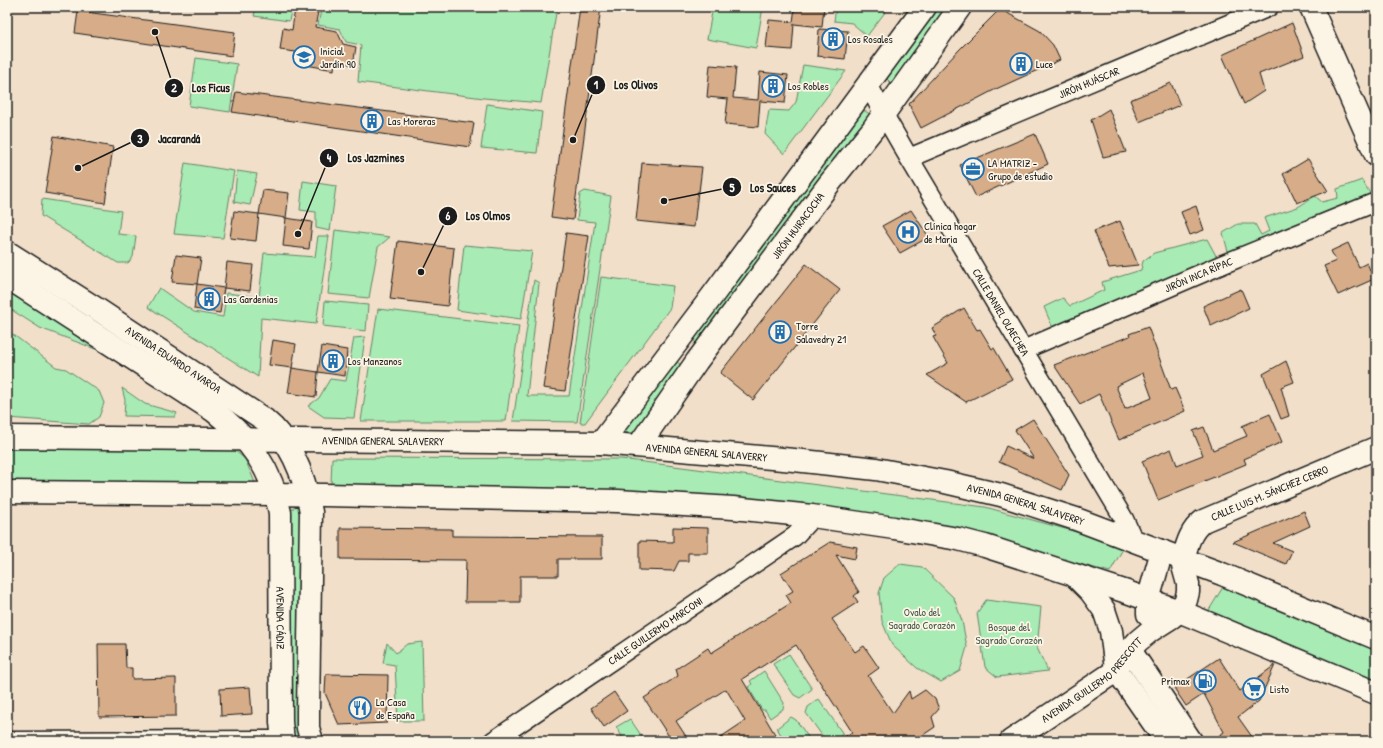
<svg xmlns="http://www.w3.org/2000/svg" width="1383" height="748" font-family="'Patrick Hand',sans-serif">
<rect width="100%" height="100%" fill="#f1dfc9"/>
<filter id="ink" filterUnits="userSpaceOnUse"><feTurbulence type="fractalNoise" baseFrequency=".025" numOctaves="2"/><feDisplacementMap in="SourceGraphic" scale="8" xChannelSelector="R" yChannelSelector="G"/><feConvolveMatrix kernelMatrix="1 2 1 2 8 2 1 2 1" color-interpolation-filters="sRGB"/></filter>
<g filter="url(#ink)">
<path fill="#a9ebb4" stroke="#628468" d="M256,7h36l-3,14 -35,-5z
M303,7h254l-16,96 -57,-5 -126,-16 3,-37 -15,-3 -6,-13 -22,-4 3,-15z
M713,7h50l-7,41 -49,-9z
M836,7h53l-22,29 -15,-13 -18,-2z
M932,7h19l-58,78 -10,-10z
M196,58l41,6 -7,48 -41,-6z
M803,65l43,6 -62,83 -19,-20 4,-24 20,1 7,-9z
M487,104l55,8 -5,41 -56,-5z
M860,108l13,8 -173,231 -10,-10z
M185,163l49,8 -11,67 -49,-4z
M237,171l20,3 -7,31 -16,-3z
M1362,180l9,15 -142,60 -6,-22 15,-9h17l6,11 8,-4 -5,-13 34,-11 17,-11 7,6 16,-4 -1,-9z
M303,181l33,5 -6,45 -14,-3v-16l-16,-2z
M585,191l26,5 -34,226 -64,-1 21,-141 5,3 -12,113h42l26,-174 -18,-2 3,-26z
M42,199l79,12 -3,23 18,2 -3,21 -5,6h-10l-77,-47z
M335,230l55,7 -12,10 -9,51 -41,-4z
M318,236h11l-13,88 -55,-6 -3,59 -110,-70 11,-19 35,24 29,5 3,-24 33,4 5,-44 51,4z
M1207,239l14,26 -167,66 -10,-24 19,-9 7,8 34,-16 -2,-8 39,-12 2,-9 11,-8z
M464,245l68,6 -11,68 -64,-9z
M601,277l72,9 -3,22 -85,115h-5z
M7,288l140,89 -3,3 -46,-30 -58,-22 -33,-21z
M325,301l43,4 -2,26 -43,-5z
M378,309l141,17 -13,95h-145z
M7,330l49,37 10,2 33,22 5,12 -5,14 -10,7 -82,-6z
M365,337l-11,81 -30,-1 -16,-11 11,-8 11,-19 16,2 8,-43z
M676,361l10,8 -49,64 -16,-1z
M122,388l23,16 32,9 -2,4 -51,-1 1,-16z
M7,449h226l12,10 11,26 -249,1z
M332,458l289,1 364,48 117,32 22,8 -14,25 -140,-37 -349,-41 -290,-10z
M296,505h6l3,236h-12l-3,-17 1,-213z
M900,564l22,3 32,31 8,23 5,26 -7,24 -19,11 -24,-14 -25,-23 -10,-24 -3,-28 5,-15z
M1223,587l153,61v35l-170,-68z
M986,600l55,7 -4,41 11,23 -51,6 -12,-10 -8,-54z
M422,642l2,79h-26l-3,-56 -12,-2 4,-20 9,10 11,-9z
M789,654l23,35 -12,9 -6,-3 -21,-31z
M764,671l20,32 -1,6 -13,9 -5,-8h-3l-14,-23 4,-3 -2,-3z
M819,699l24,35 -10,7h-7l-20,-28 2,-6z
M791,717l5,3 15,21h-31l1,-6 -4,-7z
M630,719l15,22h-20l-9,-14z"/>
<path fill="#d7ac88" stroke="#1c1c1c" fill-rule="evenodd" d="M580,7h21l-28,213 -22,-3z
M795,7h29l-2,20 -28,-3 -2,26 -26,-2 3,-28 24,2z
M295,8l23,4 -3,15 22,4 6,13 13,3 -3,18 -18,-4 -1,9 -39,-7 1,-11 -16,-2 3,-22 9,2z
M1000,9l40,22 13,14 7,15 -64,29 -75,39 -12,-24 50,-54z
M78,11l157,21 -3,24 -157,-23z
M1292,23l12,33 -45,18 5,17 -20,13 -22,-49z
M819,29l29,2 -3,28 -28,-3z
M710,65l26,2 -3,31 25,2 2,-28 28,3 -3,28 -25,-2 -2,26 -33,-3 3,-25 -21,-2z
M1171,83l9,22 -41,17 -9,-22z
M236,92l238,31 -4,24 -238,-35z
M1109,109l17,43 -23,5 -12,-37z
M1035,134l13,30 -72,33 -16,-32z
M54,136l59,11 -8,56 -60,-10z
M1308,159l20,32 -31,12 -14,-29z
M642,163l60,4 -3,25 -1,-1 -4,36 -58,-6z
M263,190l26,3 -3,25 -27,-4z
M1196,206l8,24 -14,5 -9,-23z
M911,210l18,27 -29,16 -18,-27z
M234,211l25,3 -3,27 -26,-3z
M286,218l26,4 -3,27 -26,-3z
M1120,221l18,44 -29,3 -15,-37z
M566,233l23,3 -24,155 -22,-3z
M398,241l56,7 -6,58 -58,-7z
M1348,243l11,24 8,-4 7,16 -36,16 -14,-29 12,-5 -5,-10z
M176,255l25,3 -4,26 -25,-2z
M227,262l26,3 -3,26 -26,-3z
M806,264l34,26 -87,110 -33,-27z
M197,284l27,4 -4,25 -26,-4z
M1241,289l8,19 -38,18 -8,-20z
M964,308l13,22 3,-1 12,20 2,-1 18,31 -46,23 -39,-27 21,-12 -15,-26 3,-1 -4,-8z
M1148,327l23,63 4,-2 10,23 -66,29 -20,-46 -19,10 -26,-39 76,-29 -1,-2zM1143,373l9,25 -27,11 -9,-23z
M273,340l23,4 -4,24 -23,-3z
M322,346l25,4 -2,26 -27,-4z
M1286,361l8,21 -13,5 8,29 -8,3 -18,-45z
M292,368l26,4 -2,25 -28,-4z
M1270,414l12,28 -38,17 2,5 -88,36 -16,-39 29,-12 6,16 26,-10 -10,-24 11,-4 9,23 34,-14 -5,-10z
M1033,419l36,56 -7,15 -63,-28 7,-16 28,13 -19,-29z
M1304,511l6,15 -37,17 19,8 -6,13 -53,-22z
M673,527l35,1v25h-20v8h-9l-5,10 -35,-1v-29l34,1z
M340,528l112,1v7l150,1v22h-44v17h-38v26h-55l1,-42 -126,-1z
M830,542l27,5 -2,12 -19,-4 23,37 -5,4 4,6 -26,17 23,33 9,-6 15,22 -11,8 25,37 16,-22 2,8 14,-9 10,9 4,10 -7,8 3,10 -21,14h-76l14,-9 -56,-87 -54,34 37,62h-64l30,-20 -19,-32 -50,32 13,20h-17l-28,-43 34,-22 -2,-7 32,-21 3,5 80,-50 -5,-8 7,-4 -12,-18z
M98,644h27l1,24h6v11l44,-1v38l-77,1z
M1219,658l21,33 35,-26 -16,36 -21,16 17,24h-43l12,-9 -20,-38 -18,12 -12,-18z
M326,674l62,1 -1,48 -48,2 -14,-32z
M250,687l2,27 -31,2 -1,-27z
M614,692l13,19 -23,16 -13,-19z"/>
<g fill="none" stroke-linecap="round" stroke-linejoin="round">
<g stroke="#1c1c1c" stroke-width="21">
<g id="minor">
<path id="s1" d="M868,84l15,29 26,45 215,361 10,22"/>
<path id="s2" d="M909,158l360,-151"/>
<path id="s3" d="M1023,350l198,-85 155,-63"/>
<path d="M7,741l276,-1"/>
<path id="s4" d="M493,741l302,-205 11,-12 6,-8"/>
</g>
</g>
<g stroke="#1c1c1c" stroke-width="25">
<g id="tertiary">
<path d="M1311,7l65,148"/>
<path d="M601,443l106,-140 218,-296"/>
<path id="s5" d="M639,445l58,-84 132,-177 44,-55 87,-122"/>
<path id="s6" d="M1183,559c4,-14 7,-28 20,-38l173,-73"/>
</g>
</g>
<g stroke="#1c1c1c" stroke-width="25">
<g id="secondary">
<path id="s7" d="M7,252l93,59 165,109c28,23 40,58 46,92l-3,199v17l4,13"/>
<path id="s8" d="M7,277l207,134c35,27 58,58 66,102l1,209 2,19"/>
<path id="s9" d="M7,437l594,6 193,17 82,9 69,13 56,13 75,24 146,55 154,64"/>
<path d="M7,492l269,2 342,7 115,7 79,8 82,12 64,11 27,7 142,46 52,19 197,82"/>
<path d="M1076,577l15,15 13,18 7,21 5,38 50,72"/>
<path d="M1148,614v-14l14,-49"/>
<path d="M1130,650l61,91"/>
<path id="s10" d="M1011,741l100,-67 19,-24 8,-9 12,-10 22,-14 7,-6 7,-11 2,-8v-8l-5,-18v-7"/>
</g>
</g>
<use href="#minor" stroke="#fcf5e5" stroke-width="18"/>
<use href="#tertiary" stroke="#fcf5e5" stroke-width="22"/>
<use href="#secondary" stroke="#fcf5e5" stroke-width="22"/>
</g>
</g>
<defs>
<g id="building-ring" transform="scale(1.15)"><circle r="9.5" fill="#fcf5e5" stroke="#1f6fb2" stroke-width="1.5"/><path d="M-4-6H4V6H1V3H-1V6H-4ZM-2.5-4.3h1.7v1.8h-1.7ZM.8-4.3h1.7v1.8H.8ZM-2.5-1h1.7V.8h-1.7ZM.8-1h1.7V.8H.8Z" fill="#1f6fb2"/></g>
<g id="school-ring" transform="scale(1.15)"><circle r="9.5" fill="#fcf5e5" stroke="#1f6fb2" stroke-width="1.5"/><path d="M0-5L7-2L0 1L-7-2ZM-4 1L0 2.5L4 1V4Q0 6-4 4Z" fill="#1f6fb2"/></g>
<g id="office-ring" transform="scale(1.15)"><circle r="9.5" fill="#fcf5e5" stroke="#1f6fb2" stroke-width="1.5"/><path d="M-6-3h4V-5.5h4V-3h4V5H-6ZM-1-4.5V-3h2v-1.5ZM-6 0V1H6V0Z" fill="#1f6fb2"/></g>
<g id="hospital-ring" transform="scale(1.15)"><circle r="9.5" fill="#fcf5e5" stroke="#1f6fb2" stroke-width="1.5"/><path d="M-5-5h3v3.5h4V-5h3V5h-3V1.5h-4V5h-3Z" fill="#1f6fb2"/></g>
<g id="fuel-ring" transform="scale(1.15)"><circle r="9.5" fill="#fcf5e5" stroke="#1f6fb2" stroke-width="1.5"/><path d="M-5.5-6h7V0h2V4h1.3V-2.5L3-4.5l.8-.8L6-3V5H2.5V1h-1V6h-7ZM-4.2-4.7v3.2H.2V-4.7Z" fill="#1f6fb2"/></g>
<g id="supermarket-ring" transform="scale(1.15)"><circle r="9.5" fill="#fcf5e5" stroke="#1f6fb2" stroke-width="1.5"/><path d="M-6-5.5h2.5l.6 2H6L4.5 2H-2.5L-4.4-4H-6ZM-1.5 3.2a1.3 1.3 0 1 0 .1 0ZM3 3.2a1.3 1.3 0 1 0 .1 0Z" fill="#1f6fb2"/></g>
<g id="restaurant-ring" transform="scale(1.15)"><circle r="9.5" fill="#fcf5e5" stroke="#1f6fb2" stroke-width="1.5"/><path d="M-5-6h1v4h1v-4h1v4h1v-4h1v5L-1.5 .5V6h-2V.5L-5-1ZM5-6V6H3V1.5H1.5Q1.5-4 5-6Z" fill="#1f6fb2"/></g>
</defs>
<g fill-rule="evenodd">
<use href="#building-ring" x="833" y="39"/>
<use href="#school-ring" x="304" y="57"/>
<use href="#building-ring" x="1021" y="64"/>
<use href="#building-ring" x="773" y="86"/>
<use href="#building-ring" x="372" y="121"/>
<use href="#office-ring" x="973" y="169"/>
<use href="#hospital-ring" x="908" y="232"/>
<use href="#building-ring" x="209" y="299"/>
<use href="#building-ring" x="780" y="332"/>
<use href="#building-ring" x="333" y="361"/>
<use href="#fuel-ring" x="1205" y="681"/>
<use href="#supermarket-ring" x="1254" y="689"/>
<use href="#restaurant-ring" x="360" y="708"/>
</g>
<g text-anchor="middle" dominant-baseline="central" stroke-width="3.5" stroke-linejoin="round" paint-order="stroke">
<g font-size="11" fill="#1c1c1c" stroke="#fcf5e5" text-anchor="start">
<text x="848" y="39">Los Rosales</text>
<text x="320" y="51">Inicial<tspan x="320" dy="13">Jardín 90</tspan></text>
<text x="1036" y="64">Luce</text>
<text x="788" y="86">Los Robles</text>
<text x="388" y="121">Las Moreras</text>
<text x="988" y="163">LA MATRIZ -<tspan x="988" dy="13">Grupo de estudio</tspan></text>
<text x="924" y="226">Clínica hogar<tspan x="924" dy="13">de Maria</tspan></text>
<text x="224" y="299">Las Gardenias</text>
<text x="796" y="326">Torre<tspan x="796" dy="13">Salavedry 21</tspan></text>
<text x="348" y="361">Los Manzanos</text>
<text x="1190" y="681" text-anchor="end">Primax</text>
<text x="1270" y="689">Listo</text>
<text x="376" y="702">La Casa<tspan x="376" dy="13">de España</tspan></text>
</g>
<g font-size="11" fill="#1c1c1c" stroke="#fcf5e5">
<text stroke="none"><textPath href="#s2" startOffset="195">JIRÓN HUÁSCAR</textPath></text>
<text stroke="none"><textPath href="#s5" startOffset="271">JIRÓN HUIRACOCHA</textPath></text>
<text stroke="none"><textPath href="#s3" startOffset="191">JIRÓN INCA RÍPAC</textPath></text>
<text stroke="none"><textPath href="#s1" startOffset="264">CALLE DANIEL OLAECHEA</textPath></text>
<text stroke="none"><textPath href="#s7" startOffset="198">AVENIDA EDUARDO AVAROA</textPath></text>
<text stroke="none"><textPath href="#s9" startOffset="376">AVENIDA GENERAL SALAVERRY</textPath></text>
<text stroke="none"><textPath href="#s9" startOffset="700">AVENIDA GENERAL SALAVERRY</textPath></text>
<text stroke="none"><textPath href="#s6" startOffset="116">CALLE LUIS M. SÁNCHEZ CERRO</textPath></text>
<text stroke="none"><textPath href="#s9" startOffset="1024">AVENIDA GENERAL SALAVERRY</textPath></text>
<text stroke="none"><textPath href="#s8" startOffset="476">AVENIDA CÁDIZ</textPath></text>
<text stroke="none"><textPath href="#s4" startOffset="196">CALLE GUILLERMO MARCONI</textPath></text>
<text stroke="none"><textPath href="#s10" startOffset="102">AVENIDA GUILLERMO PRESCOTT</textPath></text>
</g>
<g font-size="11" fill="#465a4a" stroke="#fcf5e5">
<text x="922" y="612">Ovalo del<tspan x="922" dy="13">Sagrado Corazón</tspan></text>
<text x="1009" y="627">Bosque del<tspan x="1009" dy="13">Sagrado Corazón</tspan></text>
</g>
</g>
<path fill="none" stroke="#1c1c1c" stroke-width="1.5" d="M573 140L596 85M155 32L174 88M78 168L140 138M298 234L329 158M664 201L732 187M421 272L448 216"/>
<g fill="#1c1c1c" stroke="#fcf5e5" stroke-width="1.5">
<circle cx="573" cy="140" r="4"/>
<circle cx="155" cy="32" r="4"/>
<circle cx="78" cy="168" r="4"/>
<circle cx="298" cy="234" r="4"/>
<circle cx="664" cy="201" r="4"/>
<circle cx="421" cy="272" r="4"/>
<circle cx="596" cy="85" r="10"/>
<circle cx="174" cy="88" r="10"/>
<circle cx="140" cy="138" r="10"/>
<circle cx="329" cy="158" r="10"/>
<circle cx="732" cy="187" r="10"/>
<circle cx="448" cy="216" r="10"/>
</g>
<g font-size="12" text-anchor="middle" font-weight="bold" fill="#fff">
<text x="596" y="89">1</text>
<text x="174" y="92">2</text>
<text x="140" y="143">3</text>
<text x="329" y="162">4</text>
<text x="732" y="192">5</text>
<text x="448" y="220">6</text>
</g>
<g font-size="12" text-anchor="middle" font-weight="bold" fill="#1c1c1c" stroke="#fcf5e5" stroke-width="3.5" stroke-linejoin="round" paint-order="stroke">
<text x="636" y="89">Los Olivos</text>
<text x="211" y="92">Los Ficus</text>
<text x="179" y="143">Jacarandá</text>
<text x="376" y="162">Los Jazmines</text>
<text x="773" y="192">Los Sauces</text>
<text x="488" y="220">Los Olmos</text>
</g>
<rect width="1383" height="748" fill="none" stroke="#fcf5e5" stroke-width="24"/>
<rect x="12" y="12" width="1359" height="724" fill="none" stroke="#1c1c1c" stroke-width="1.5" filter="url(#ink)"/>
</svg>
